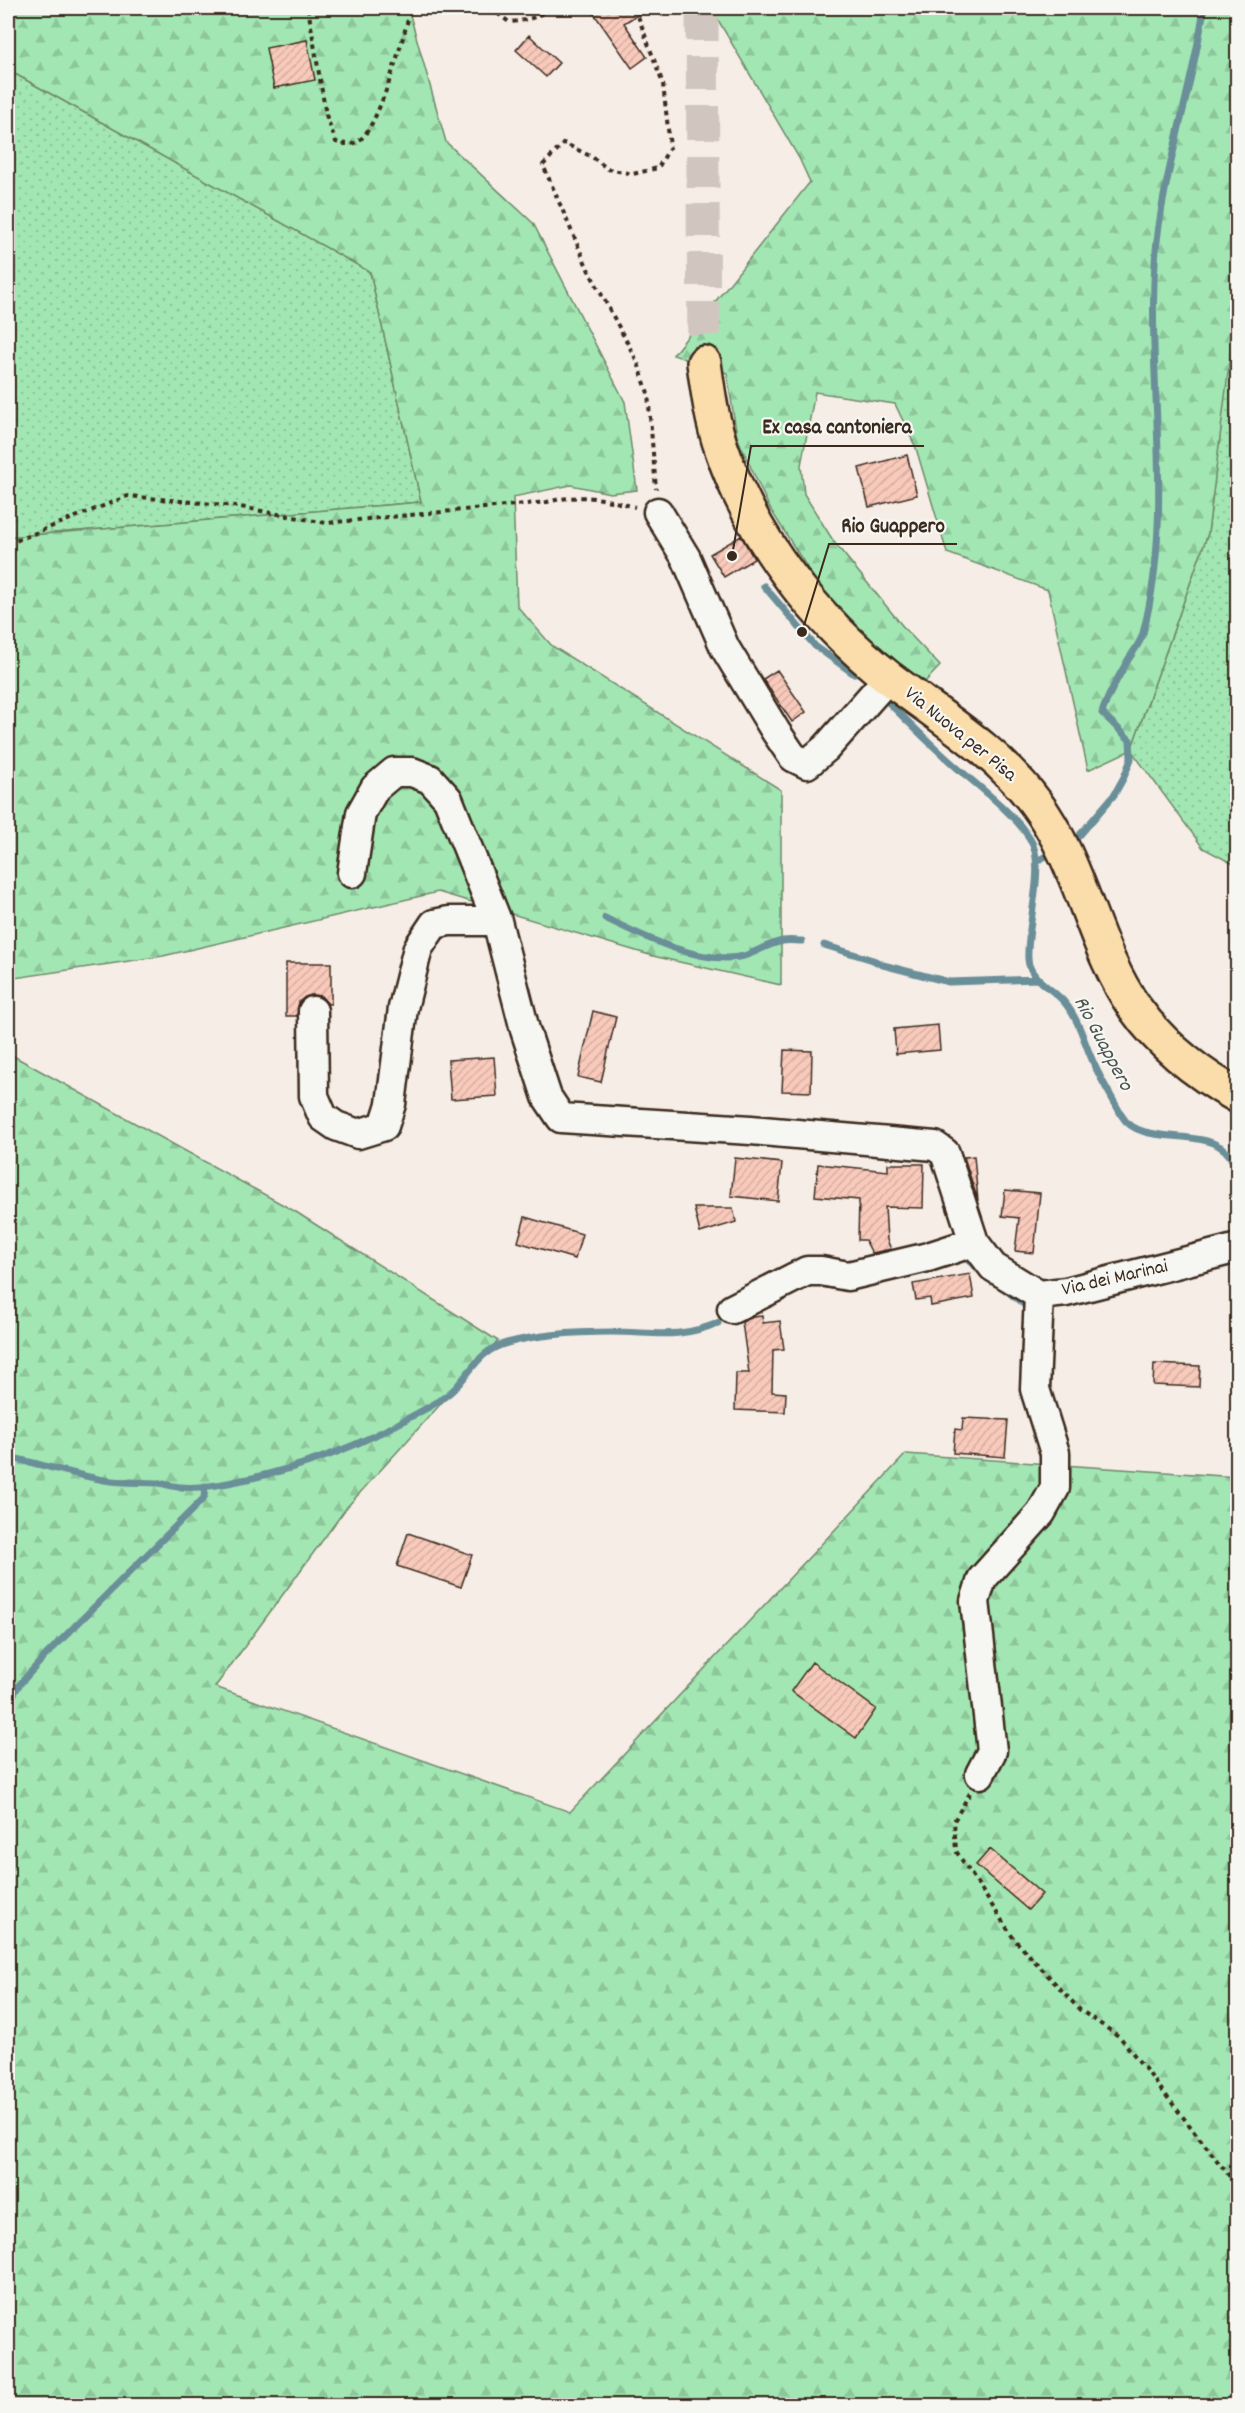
<svg xmlns="http://www.w3.org/2000/svg" width="1245" height="2413" font-family="Dekko,sans-serif">
<defs>
<pattern id="grass-dots" width="8" height="8" patternUnits="userSpaceOnUse" patternTransform="scale(1.5)"><rect width="8" height="8" fill="#a2e7b3"/><path d="M2 2h.1M6 6h.1" fill="none" stroke="#8cc69a" stroke-width="1.8" stroke-linecap="round"/></pattern>
<pattern id="forest-firs" width="22" height="20" patternUnits="userSpaceOnUse" patternTransform="scale(1.5)"><rect width="22" height="20" fill="#a2e7b3"/><path d="M5 1l3.5 6h-7zM16 11l3.5 6h-7z" fill="#8cc69a"/></pattern>
<pattern id="building-hatch" width="6" height="6" patternUnits="userSpaceOnUse" patternTransform="scale(1.5)"><rect width="6" height="6" fill="#f8cabc"/><path d="M-1 1l2-2M0 6l6-6M5 7l2-2" fill="none" stroke="#d6aea1"/></pattern>
</defs>
<rect width="100%" height="100%" fill="#f6ede7"/>
<filter id="ink" filterUnits="userSpaceOnUse"><feTurbulence type="fractalNoise" baseFrequency=".0167" numOctaves="2"/><feDisplacementMap in="SourceGraphic" scale="12" xChannelSelector="R" yChannelSelector="G"/><feConvolveMatrix kernelMatrix="1 2 1 2 8 2 1 2 1" color-interpolation-filters="sRGB"/></filter>
<g filter="url(#ink)">
<path fill="url(#grass-dots)" stroke="#6e8868" stroke-width="1.5" d="M8,70l362,202 51,230 -413,35z
M1237,293v573l-34,-18 -72,-98 77,-217z"/>
<path fill="url(#forest-firs)" stroke="#6e8868" stroke-width="1.5" d="M8,8h400l38,134 87,81 92,179 12,88 -27,3 -39,-8 -58,12 4,109 35,40 229,144v195l-128,-29 -215,-64 -275,64 -155,23v-442l413,-35 -51,-230 -362,-202z
M711,8h526l1,285 -30,240 -77,217 -43,20 -40,-180 -101,-37 -31,-105 -21,-44 -80,-12 -14,73 3,29 30,48 71,87 35,37 -16,17 -51,-41 -55,-57 -49,-78 -32,-70 -10,-64 -54,-18 137,-173 -11,-24z
M8,1053l288,159 202,129 -151,166 -132,180 355,125 336,-358 331,23v928h-1229z"/>
<g fill="none" stroke-linecap="round" stroke-linejoin="round">
<path stroke="#6a8f99" stroke-width="7" d="M764,586l51,60 39,28
M883,697c23,23 47,47 72,69 23,20 59,47 75,73 17,26 -4,86 -2,120 1,20 26,30 37,44 15,18 19,40 29,61 8,18 19,35 28,52 18,32 86,9 107,39 6,8 7,20 9,30
M1079,836l35,-41 10,-18 7,-18 -1,-19 -28,-27c6,-19 16,-35 26,-53 5,-8 13,-18 15,-27 32,-122 4,-248 12,-371 6,-85 37,-170 49,-254
M1037,861l9,-5
M605,918c37,18 97,48 139,38 13,-4 26,-13 39,-15 6,-1 13,0 19,0
M824,945l49,15 10,5 66,17 90,-3
M960,1254l19,15
M1007,1291l19,15
M8,1457c32,7 64,17 96,23 19,3 36,2 55,3 7,1 14,4 22,4 22,2 46,-4 67,-8 62,-14 113,-34 168,-65 15,-8 30,-16 41,-28 17,-19 24,-36 50,-43 33,-9 71,-11 104,-11 42,0 66,8 107,-9
M8,1704l11,-19 26,-29 159,-158 1,-12"/>
</g>
<path fill="url(#building-hatch)" stroke="#3b2a1e" stroke-width="1.5" d="M590,8h59l-25,15 23,34 -15,11z
M529,35l30,28 -13,14 -30,-27z
M307,40l8,40 -41,8 -8,-40z
M907,455l10,40 -48,12 -10,-39z
M741,536l13,23 -30,18 -14,-23z
M777,670l29,42 -14,10 -29,-43z
M286,963h45v41h-3l-7,-8 -9,-1 -7,2 -6,5 -2,14h-11z
M593,1011l23,6 -15,65 -23,-5z
M938,1025l2,25 -44,4 -2,-25z
M784,1050l28,1 -1,41 -29,-1z
M494,1057l3,39 -46,3 -3,-39z
M974,1156l4,45 -14,-44z
M735,1158l47,5 -4,38 -47,-5z
M818,1164l70,7v-7h36l-1,44 -38,-1 2,33 4,9 -19,4 -7,-13h-7l1,-40 -44,-4z
M1005,1190l35,3 -6,60 -19,-2 4,-33 -17,-2z
M694,1208h39l3,14 -36,11z
M525,1217l57,17 -7,25 -57,-17z
M970,1274l4,24 -43,8 -1,-8 -14,2 -3,-16z
M762,1316l1,7 17,-2 4,28 -11,1 -1,42 14,1 -1,19 -50,-2 1,-37h13l-7,-51 11,-5z
M1154,1364l46,2 -1,21 -46,-2z
M963,1418l45,2 -3,37 -52,-4 2,-24 7,1z
M408,1533l64,22 -11,32 -64,-21z
M812,1662l64,47 -20,29 -65,-47z
M990,1849l52,45 -14,16 -52,-45z"/>
<g fill="none" stroke-linecap="round" stroke-linejoin="round">
<path stroke="#d1c6bf" stroke-width="33" stroke-dasharray="33 16" stroke-linecap="butt" d="M702,8l2,355"/>
<g stroke="#3b2a1e" stroke-width="33">
<path id="minor" d="M658,512l28,46 39,90 51,84 17,25 14,7 19,-16 63,-71
M352,873l9,-60 14,-25 19,-16h18l18,7 18,20 49,122 28,109 22,67 14,21 190,12 184,16 10,7 29,89 19,25 46,28 27,-3 172,-44
M313,1011l1,85 9,21 13,9 22,8 26,-8 7,-22 12,-96 15,-60 16,-24 15,-3h48
M732,1309l75,-38h14l27,5 80,-19 46,-15
M980,1774l12,-23 -17,-150 7,-22 59,-66 14,-25v-35l-20,-64 4,-94"/>
</g>
<g stroke="#3b2a1e" stroke-width="38">
<path id="major" d="M704,363c4,29 8,59 18,87 31,91 93,169 167,228 50,38 108,73 146,124 47,62 57,145 100,206 27,38 63,66 103,88"/>
</g>
<path stroke="#3b2a1e" stroke-width="4" stroke-dasharray="4.5 4.5" stroke-linecap="butt" d="M308,8l18,107 10,27c8,2 15,4 22,-1 20,-10 47,-109 53,-133
M490,8l19,14c15,-1 29,-4 40,-14
M635,8l28,76 7,63 -12,21 -25,6 -25,-5 -16,-12 -28,-14 -21,22 45,104 50,94 10,30 8,96
M8,544l120,-48 107,10 91,17 221,-21c36,-9 53,-4 88,5
M970,1793l-16,28 2,30 58,88 66,71 40,27 118,150"/>
<use href="#minor" stroke="#f6f6f2" stroke-width="28"/>
<use href="#major" stroke="#faddab" stroke-width="33"/>
</g>
</g>
<g text-anchor="middle" dominant-baseline="central" stroke-width="4.5" stroke-linejoin="round" paint-order="stroke">
<g font-size="20" fill="#3b2a1e" stroke="#f6f6f2">
<text transform="translate(960 735) rotate(39)">Via Nuova per Pisa</text>
<text transform="translate(1115 1279) rotate(-13)">Via dei Marinai</text>
</g>
<g font-size="21" font-style="italic" fill="#4f5451" stroke="#f6f6f2">
<text transform="translate(1102 1044) rotate(62)">Rio Guappero</text>
</g>
</g>
<path fill="none" stroke="#3b2a1e" stroke-width="2" d="M732 556L751 446H924M802 632L829 544H957"/>
<g fill="#3b2a1e" stroke="#f6f6f2" stroke-width="2">
<circle cx="732" cy="556" r="6"/>
<circle cx="802" cy="632" r="6"/>
</g>
<g font-size="21" text-anchor="middle" font-weight="bold" fill="#3b2a1e" stroke="#f6f6f2" stroke-width="4.5" stroke-linejoin="round" paint-order="stroke">
<text x="837" y="433">Ex casa cantoniera</text>
<text x="893" y="532">Rio Guappero</text>
</g>
<rect width="1245" height="2413" fill="none" stroke="#f6f6f2" stroke-width="30"/>
<rect x="15" y="15" width="1215" height="2383" fill="none" stroke="#3b2a1e" stroke-width="2" filter="url(#ink)"/>
</svg>
